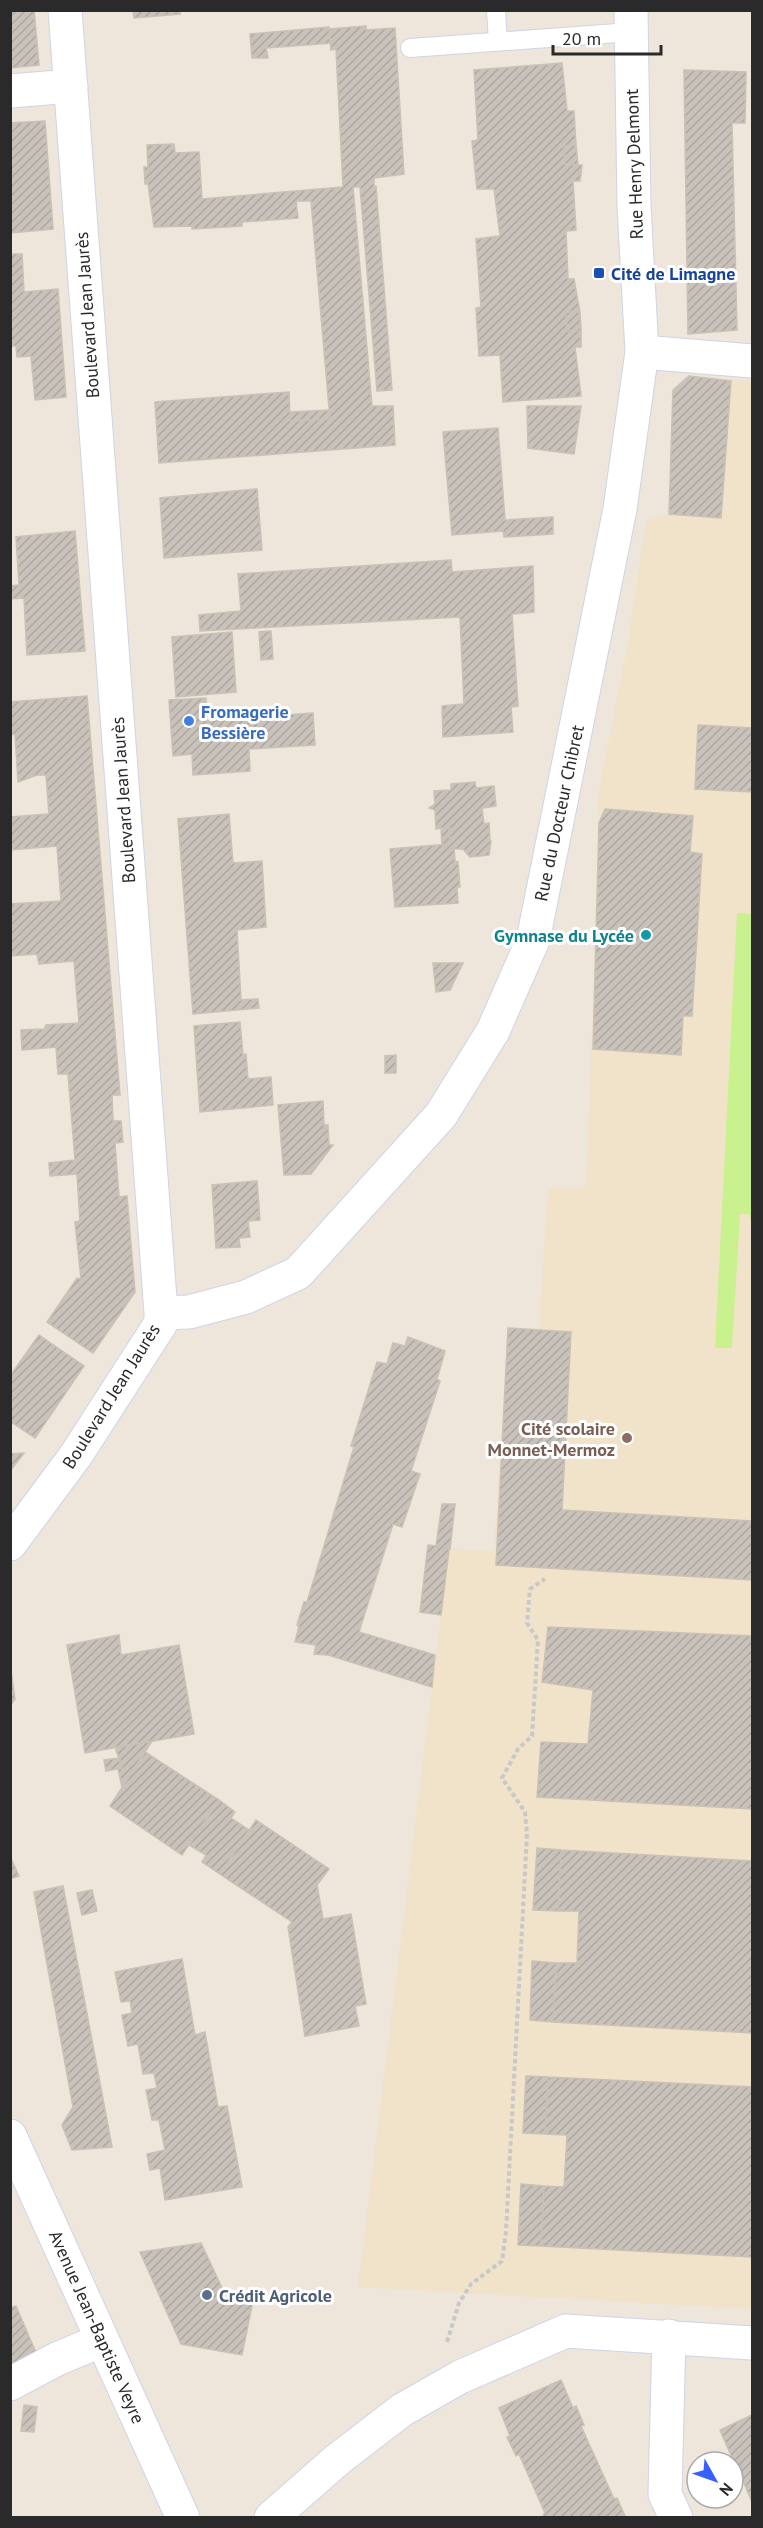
<svg xmlns="http://www.w3.org/2000/svg" width="763" height="2528" font-family="'PT Sans',sans-serif">
<defs>
<pattern id="building-hatch" width="6" height="6" patternUnits="userSpaceOnUse" patternTransform="scale(1.5)"><rect width="6" height="6" fill="#c9c2bb"/><path d="M-1 1l2-2M0 6l6-6M5 7l2-2" fill="none" stroke="#ada7a1"/></pattern>
</defs>
<rect width="100%" height="100%" fill="#eee5db"/>
<path fill="#f1e3c9" d="M689,376l63,6v1927l-394,-22 91,-736 -3,-3 48,3 14,-223 31,1 9,-142h38l14,-371 -3,-7 1,-14 29,-146 17,-115 4,-14 21,-6 4,-124z"/>
<path fill="#c9f18d" d="M737,913l15,1v308l-3,-8h-9l-8,134h-17z"/>
<path fill="url(#building-hatch)" stroke="#c9c1b4" stroke-width="1.5" d="M10,10h24l5,55 -29,3z
M133,10h47v4l-46,4z
M366,26v4l29,-2 9,146 -30,4v8h2l16,204 -15,1 -17,-204h-7l19,219h21l2,39 -236,18 -4,-61 134,-10 1,29 40,-2 -19,-218h-15l2,17 -56,4v4l-50,3v-3l-38,1 -6,-43h-3l-1,-17h4l-1,-22 27,-1 1,9 24,-1 3,47 141,-12 -7,-138 -5,1 -2,-21z
M329,27l2,16 -65,5 2,10h-16l-2,-24z
M562,63l5,48h7l2,34 -12,1 1,18 17,1 -2,16h-7l3,49 -10,1 2,48h6l6,33h-14l1,19h14v16h-6l6,49 -78,6 -3,-47 -21,1 -3,-48 5,-1 -5,-68 24,-3 -6,-47h-17l-5,-48 6,-1 -4,-70z
M684,70l62,2 -1,51h-13l5,207 -49,4z
M45,121l8,108 -43,4v-110z
M576,145l2,20 -13,-1 -1,-18z
M10,254h12l2,38 34,-3 8,108 -31,3 -4,-44 -14,1 -1,-11h-6z
M566,312h14l1,19h-14z
M689,376l42,5 -10,137 -52,-4 4,-124z
M527,406h54l-7,48 -46,-6z
M330,410v9l-40,2v-9z
M498,428l7,92 48,-3v17l-49,3 -1,-6 -51,4 -9,-103z
M257,489l5,61 -98,8 -4,-60z
M75,531l10,120 -58,4 -3,-57 -14,1v-13l9,-1 -3,-48z
M451,560l1,12 81,-6 1,46 -22,2 6,92 -7,1 2,25 -70,5 -1,-31 22,-2 -4,-87 -260,14 -1,-16 42,-4 -3,-37z
M271,631l2,28 -12,1 -2,-28z
M232,632l4,60 -60,5 -4,-60z
M87,696l33,399h-8l1,26h8l2,21 -8,1 4,54 8,-1 8,96 -42,61 -46,-31 30,-44 4,1 -6,-57 5,-1 -3,-47 -27,2 -1,-13 26,-3 -7,-86h-10l-2,-27 -34,3 -1,-20 23,-1 2,-4 33,-2 -5,-62 -35,3 -2,-10 -27,2v-52l51,-3 -4,-55 -47,4v-33l39,-3 -3,-39h-9l-19,7 -3,-48 -5,1v-33z
M206,698l1,22 27,-2v-7l22,-1 2,7 55,-4 2,32 -66,4 1,22 -57,4 -1,-21 -19,2 -4,-56z
M698,725l54,3v64l-57,-3z
M475,782l1,6 18,-2 2,20 -14,2 2,16 5,-1 1,17 1,1 -2,14 -19,2 -7,-8h-9l1,12 3,1 2,25h-3l1,16 -63,4 -5,-58 60,-5 -1,-17 -13,2 -1,-19 -6,-2 6,-4 -1,-13 17,-1v-6z
M605,809l88,7 -3,36 12,2 -10,162h-9l-2,39 -88,-6 6,-226z
M229,814l4,49 29,-2 4,66 -29,3 4,70 17,-1 1,9 -66,6 -15,-195z
M449,827l1,17 -8,1 -1,-17z
M433,963h30l-13,27 -14,2z
M240,1022l3,33 3,-1 2,25 23,-2 2,28 -73,7 -6,-86z
M396,1055v18h-11v-17z
M323,1101l1,24h4l1,20h4l-22,29 -27,1 -6,-70z
M257,1181l3,39 -12,1 2,16 -11,1 1,9 -24,1 -4,-63z
M508,1328l63,4 -9,178 190,11v59l-256,-15z
M39,1335l45,31 -49,72 -25,-17v-45z
M408,1337l37,14 -8,28 3,2 -29,90 9,3 -18,53 -9,-3 -34,108 76,23 -3,32 -104,-32 -14,-1 2,-9 -21,-3 4,-16 -2,-1 7,-23h3l47,-155 -3,-1 26,-84 10,2 6,-21 12,3z
M24,1453l-14,18v-17z
M442,1504h13l-5,45 -4,-1 3,2 -8,65 -21,-3 8,-67 8,1z
M548,1627l204,9v173l-215,-12 4,-55 47,2 5,-54 -51,-8z
M119,1635l2,20 58,-10 15,89 -109,19 -18,-108z
M10,1664l5,35 -5,7z
M152,1741l-7,11 -23,35 -4,-18 4,-1 -7,-21z
M145,1752l74,48 -37,55 -72,-49z
M120,1758l2,10 -16,3 -2,-11z
M219,1800l16,12 -4,6 18,12 -29,44 -18,-12 4,-7 -17,-10z
M256,1820l73,49 -12,16 6,34 28,-5 15,90 -11,2 4,20 -54,10 -17,-109 4,-5 -72,-48z
M537,1848l24,2 -3,61 -25,-1z
M561,1850l191,11v172l-199,-11 3,-59h21l2,-52h-21z
M10,1856l9,20 -9,3z
M63,1886l49,261 -40,3 -10,-25 11,-18 -39,-215z
M92,1890l5,21 -15,4 -5,-22z
M182,1959l13,76 10,-3 13,75 9,-1 15,81 -77,13 -5,-32 -10,2 -3,-16 18,-4 -6,-30h-7l-6,-30 11,-2 -3,-15 -11,1 -5,-30 -10,2 -6,-31 10,-2 -2,-12 -9,1 -6,-30z
M532,1961l24,2 -3,59 -23,-2z
M526,2076l22,1 -3,57 -22,-1z
M548,2077l204,10v170l-211,-11 3,-60 20,1 3,-52 -22,-1z
M521,2184l23,2 -3,60 -23,-1z
M201,2243l23,49 30,4 -12,59 -61,-11 -41,-92z
M16,2306l21,49 -27,10v-57z
M561,2380l12,28 3,-2 8,19 -3,1 33,73 3,-1 8,18 -2,2h-79l-1,-3 2,-2 -26,-59 -3,2 -9,-19 3,-1 -11,-28z
M24,2405l13,2 -3,25 -13,-1z
M752,2415v87l-11,-26 -3,1 -5,-15h-3l3,-2 -13,-30z"/>
<g fill="none" stroke-linecap="round" stroke-linejoin="round">
<g stroke="#d0d4e4" stroke-width="20">
<path id="service" d="M496,10l2,32
M410,48l221,-16"/>
</g>
<g stroke="#d0d4e4" stroke-width="35">
<path id="minor" d="M10,91l61,-5
M642,352l110,9
M669,2336l-4,158 11,24
M10,2384l47,-25 45,-19
M271,2518l66,-58 65,-50 58,-33 106,-46 186,12"/>
</g>
<g stroke="#d0d4e4" stroke-width="35">
<path id="secondary" d="M161,1313l28,-1 57,-15 52,-24 143,-158 52,-84 40,-91 87,-431 22,-157 -8,-146 -3,-196
M10,1544l66,-89 85,-132v-10l-96,-1303
M10,2136l173,382"/>
</g>
<path stroke="#c8c8c8" stroke-width="4" stroke-dasharray="4.5 3" stroke-linecap="butt" d="M447,2342l12,-39 12,-19 31,-23 4,-30 21,-397 -2,-22 -23,-34 16,-29 14,-13 6,-96 -11,-17 3,-34 15,-10"/>
<use href="#service" stroke="#fff" stroke-width="18"/>
<use href="#minor" stroke="#fff" stroke-width="33"/>
<use href="#secondary" stroke="#fff" stroke-width="33"/>
</g>
<rect fill="#1a4fb4" stroke="#fff" stroke-width="2" x="593" y="267" width="12" height="12" rx="3"/>
<circle fill="#3f7fe0" stroke="#fff" stroke-width="2" cx="189" cy="721" r="6"/>
<circle fill="#0f9aa8" stroke="#fff" stroke-width="2" cx="646" cy="935" r="6"/>
<circle fill="#8d6e63" stroke="#fff" stroke-width="2" cx="627" cy="1438" r="6"/>
<circle fill="#5c6f8a" stroke="#fff" stroke-width="2" cx="207" cy="2295" r="6"/>
<g text-anchor="middle" dominant-baseline="central" stroke-width="6" stroke-linejoin="round" paint-order="stroke">
<g font-size="18" fill="#2a2a2a" stroke="#fff">
<text transform="translate(634 164) rotate(-92)">Rue Henry Delmont</text>
<text transform="translate(87 315) rotate(-94)">Boulevard Jean Jaurès</text>
<text transform="translate(123 800) rotate(-94)">Boulevard Jean Jaurès</text>
<text transform="translate(559 813) rotate(-78)">Rue du Docteur Chibret</text>
<text transform="translate(111 1396) rotate(-58)">Boulevard Jean Jaurès</text>
<text transform="translate(97 2327) rotate(66)">Avenue Jean-Baptiste Veyre</text>
</g>
<g font-size="18" font-weight="bold" fill="#164399" stroke="#fff" text-anchor="start">
<text x="611" y="273">Cité de Limagne</text>
</g>
<g font-size="18" font-weight="bold" fill="#366cbe" stroke="#fff" text-anchor="start">
<text x="201" y="711">Fromagerie<tspan x="201" dy="21">Bessière</tspan></text>
</g>
<g font-size="18" font-weight="bold" fill="#0d838f" stroke="#fff" text-anchor="end">
<text x="634" y="935">Gymnase du Lycée</text>
</g>
<g font-size="18" font-weight="bold" fill="#785e54" stroke="#fff" text-anchor="end">
<text x="615" y="1428">Cité scolaire<tspan x="615" dy="21">Monnet-Mermoz</tspan></text>
</g>
<g font-size="18" font-weight="bold" fill="#4e5e75" stroke="#fff" text-anchor="start">
<text x="219" y="2295">Crédit Agricole</text>
</g>
</g>
<rect width="763" height="2528" fill="none" stroke="#2a2a2a" stroke-width="24"/>
<g transform="translate(715 2480) rotate(130)"><circle r="28" fill="#ffffff" stroke="#aaaaaa" stroke-width="1.5"/>
<path d="M0-4.5L10 22L0 15L-10 22Z" fill="#3760ff"/>
<text y="-9" font-size="16" font-weight="bold" text-anchor="middle" fill="#2a2a2a">N</text>
</g>
<path d="M553 45v9h108v-9" fill="none" stroke="#2a2a2a" stroke-width="3"/>
<text x="562" y="45" font-size="18" fill="#2a2a2a" stroke="#ffffff" stroke-width="4.5" paint-order="stroke">20 m</text>
</svg>
